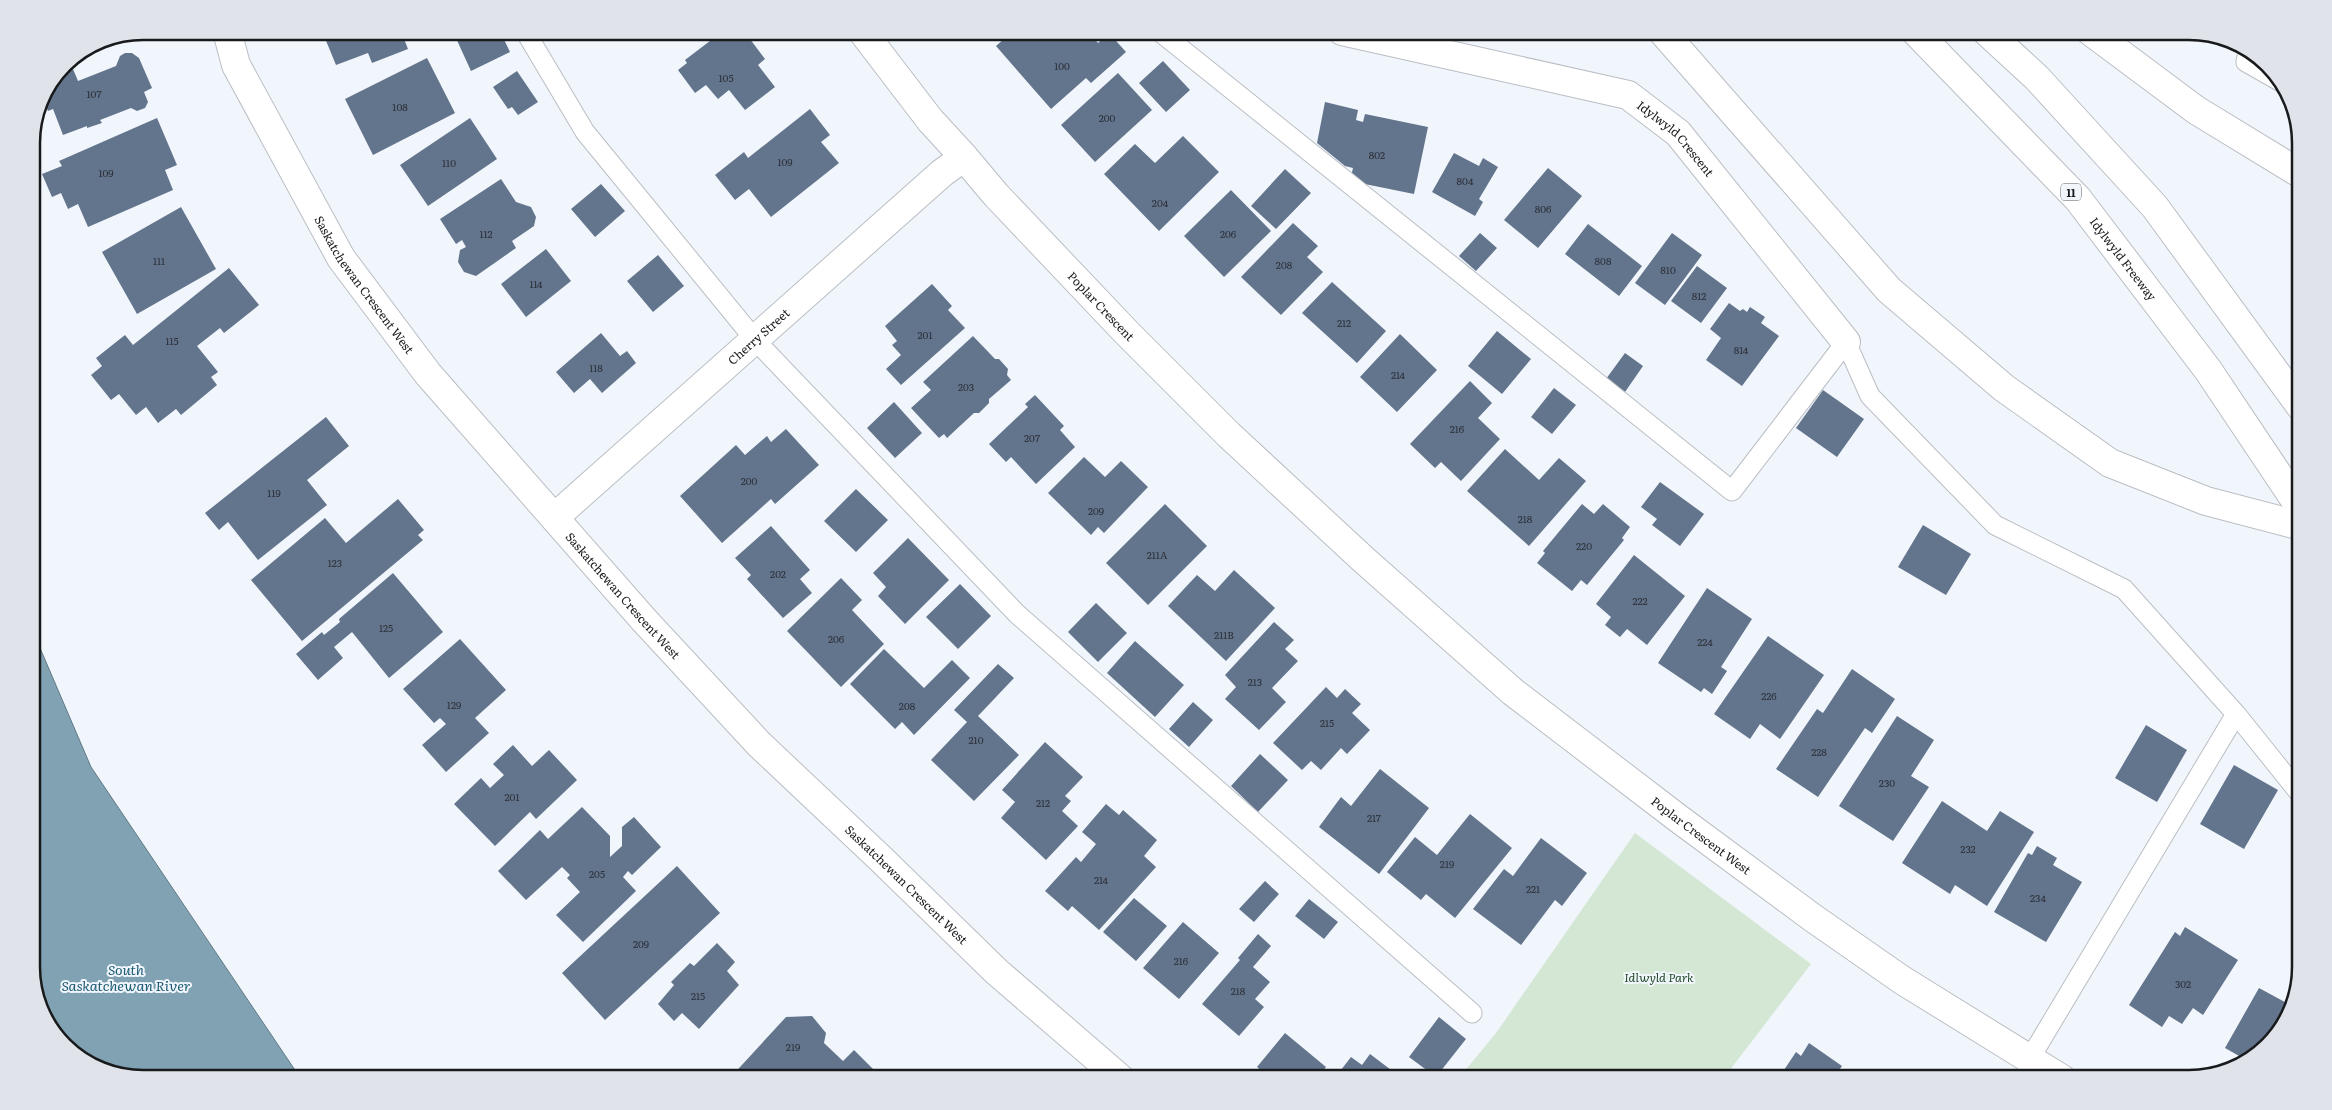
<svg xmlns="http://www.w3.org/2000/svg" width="2332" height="1110" font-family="Literata,serif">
<rect width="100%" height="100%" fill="#f1f6fc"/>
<path fill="#d4e7d5" d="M1635,833l176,131 -88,115h-265l38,-46z"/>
<path fill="#80a2b3" stroke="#617986" d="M31,627l60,140 210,312h-158l-49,-12 -44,-38 -18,-54z"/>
<path fill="#63748d" d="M322,31h79l7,18 -36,14 -4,-10 -32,12z
M463,31h37l10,21 -39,19 -16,-35z
M723,31h21l21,28 -7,6 17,22 -30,23 -16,-20 -11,9 -12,-14 -11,8 -17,-23 9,-7 -2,-3z
M1013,31h35l2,3 2,-3h36l10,12 11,-10 17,19 -35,31 -5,-5 -35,31 -55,-63z
M125,53h7l7,5 13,30 -8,4 4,10 -3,6 -8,3 -6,-3 -31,12 2,3 -15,5v-2l-24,9 -10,-26 -5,2 -6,-15 13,-20 18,-7 5,12 38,-15 4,-10z
M427,58l28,55 -82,42 -28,-56z
M1163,61l27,29 -24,22 -27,-29z
M517,71l21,31 -20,13 -6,-8 -4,2 -15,-22z
M1118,73l34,37 -57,52 -34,-37z
M1325,102l33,8 -2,10 7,2 2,-8 63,13 -14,67 -64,-13 3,-13 -8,-2 -28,-23z
M810,109l20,26 -9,7 18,21 -68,54 -22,-28 -14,11 -20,-25 29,-23 4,6z
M157,118l20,47 -12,5 8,20 -85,37 -10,-23 -10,5 -7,-16 -9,4 -10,-23 20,-8 -3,-5z
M470,118l27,41 -69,47 -28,-41z
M1183,136l36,36 -60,59 -55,-57 31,-30 20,19z
M1454,153l25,13 4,-8 15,9 -19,32 4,3 -8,14 -43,-24z
M1548,168l34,28 -44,52 -34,-28z
M1285,169l26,24 -35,36 -25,-23z
M501,179l15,23 15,5 5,10 -2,9 -22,15 4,7 -40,28 -12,-4 -6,-10 2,-12 6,-3 -4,-7 -6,4 -16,-25z
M601,184l24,27 -30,26 -24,-28z
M1231,190l40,41 -47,46 -40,-41z
M181,207l35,62 -79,45 -35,-62z
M1293,223l25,23 -11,11 16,15 -42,43 -40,-38z
M1588,224l54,42 -23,30 -54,-42z
M1480,233l17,15 -21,23 -17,-15z
M1672,233l30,22 -37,50 -30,-22z
M546,249l25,32 -45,36 -25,-33z
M658,255l26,31 -31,26 -26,-31z
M1697,266l30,22 -26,35 -30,-22z
M229,268l30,37 -35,28 -4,-5 -23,18 21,26 -7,5 6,8 -36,30 -5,-6 -18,14 -12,-16 -10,8 -17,-21 -8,6 -20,-25 11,-9 -6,-8 29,-23 8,10z
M1332,282l54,49 -29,32 -55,-50z
M932,284l20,22 -4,4 17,18 -64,57 -15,-16 15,-14 -9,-10 5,-4 -12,-15z
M1729,303l11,8 3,-2 4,3 3,-5 15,10 -4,6 18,13 -37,50 -36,-26 15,-22 -11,-9z
M1497,331l34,28 -29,35 -34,-28z
M601,333l19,23 7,-5 9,12 -34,30 -12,-14 -16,14 -18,-21z
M1400,334l37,36 -40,42 -37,-35z
M973,336l22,23h4l9,10 -1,6 4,5 -22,19v4l-10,10h-5l-27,25 -3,-4 -5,4 -28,-30 20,-18 -8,-8z
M1625,353l18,13 -18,26 -19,-13z
M1470,381l22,22 -14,15 22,21 -39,42 -20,-19 -6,6 -25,-24z
M1554,388l22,17 -24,29 -21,-17z
M1823,390l41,29 -27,38 -41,-29z
M1035,395l29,31 -4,4 15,17 -39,37 -25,-27 -5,5 -17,-18 39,-37 -3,-3z
M894,402l28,31 -27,25 -28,-30z
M326,417l23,29 -42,34 20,25 -69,55 -30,-38 -9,8 -14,-17z
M786,429l33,36 -44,39 -4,-5 -49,44 -42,-47 56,-51 9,10 22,-19 4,6z
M1505,449l34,31 20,-22 27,23 -57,65 -62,-55z
M1084,457l21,20 16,-16 27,26 -44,46 -6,-6 -7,8 -43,-42z
M1660,482l44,32 -24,32 -28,-21 5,-6 -16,-12z
M856,489l32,31 -32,32 -32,-31z
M398,499l26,31 -6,5 5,5 -121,101 -51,-61 74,-62 21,25z
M1165,504l42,42 -59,59 -42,-42z
M1582,504l12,10 9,-10 27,23 -8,11 2,2 -37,45 -6,-5 -9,11 -35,-28 8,-10 -2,-2z
M1923,525l48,29 -25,41 -48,-28z
M771,526l39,44 -10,9 12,14 -29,25 -36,-39 4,-4 -16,-17z
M908,538l41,42 -44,44 -27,-28 8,-9 -13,-14z
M1634,555l51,41 -38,49 -20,-16 -7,8 -15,-12 6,-8 -15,-13z
M1234,570l41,38 -49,53 -58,-55 29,-31 18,16z
M393,573l50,59 -54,46 -37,-46 -18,15 9,11 -25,22 -22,-26 26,-22 2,3 16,-13 -1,-3z
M841,578l21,22 -10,10 32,34 -43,43 -54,-56z
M960,584l31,32 -33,33 -32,-32z
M1707,588l45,31 -31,48 6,4 -15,23 -8,-6 -3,4 -43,-29z
M1096,603l31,30 -29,29 -30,-30z
M1274,622l20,18 -9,9 13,12 -26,27 14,14 -27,28 -34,-31 11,-12 -11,-12z
M1768,636l56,39 -44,64 -20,-15 -10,15 -36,-25z
M460,639l46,51 -31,28 14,15 -43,39 -24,-27 24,-21 -6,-6 -6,5 -31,-34z
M1135,641l49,44 -29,32 -48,-44z
M884,649l40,39 28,-28 18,18 -56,57 -12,-13 -7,7 -45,-45z
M998,664l16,14 -36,38 41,39 -45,46 -43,-41 36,-38 -13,-12z
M1852,669l43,30 -23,34 -7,-5 -47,69 -42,-28 41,-60 6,4z
M1326,687l11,11 8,-9 16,15 -9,9 18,17 -23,24 -6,-6 -20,22 -10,-9 -9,9 -29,-27z
M1193,702l20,18 -24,27 -20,-18z
M1897,716l37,24 -23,36 18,11 -36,54 -54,-35z
M2146,725l41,25 -30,52 -42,-24z
M1045,742l38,35 -18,19 6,5 -9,10 16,15 -32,34 -45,-42 14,-16 -13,-12z
M513,745l19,21 17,-16 28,30 -41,39 -6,-7 -35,34 -41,-42 27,-26 9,10 14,-13 -11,-11z
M1260,754l28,26 -30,32 -27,-26z
M2234,765l44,25 -34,59 -44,-25z
M1380,769l49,39 -50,66 -60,-47 22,-30 10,9z
M1942,801l45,30 13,-20 34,21 -47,74 -32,-21 -5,9 -48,-31z
M1106,804l13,11 4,-5 34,30 -13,16 12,11 -57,63 -27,-24 -4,5 -23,-20 31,-34 5,5 15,-18 -14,-12z
M582,807l28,29v21l12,-11v-19l12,-10 27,30 -29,28 -4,-4 -5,6 13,14 -53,51 -27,-27 24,-23 -13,-14 3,-3 -8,-8 -36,33 -28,-29 42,-41 8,9z
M1470,814l42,34 -57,70 -29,-24 -5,6 -34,-28 28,-35 22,18z
M1541,838l46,35 -25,33 -7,-6 -34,45 -48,-36 31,-40 9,7z
M2037,846l20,12 -4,7 29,17 -36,60 -52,-30 34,-59 4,2z
M677,866l43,47 -115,107 -43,-47z
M1265,881l14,13 -25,28 -15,-13z
M1134,898l33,28 -31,35 -33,-29z
M1309,899l29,23 -14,17 -29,-23z
M2301,910v20l-9,-5z
M1183,922l36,31 -40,46 -36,-31z
M2185,927l53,33 -35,55 -10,-7 -11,16 -13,-8 -7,11 -33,-22 46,-73 5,4z
M1258,934l13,12 -18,21 17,15 -15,17 9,8 -25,29 -37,-32 38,-44 -2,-2z
M717,943l18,19 -8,9 12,14 -40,44 -17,-16 -8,8 -16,-17 16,-19 -3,-3 19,-19 4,3z
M2259,988l33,18 -3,10 -41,45 -23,-13z
M812,1016l14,17 -2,10 19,18 11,-11 23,23 -5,6h-143l57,-62z
M1439,1017l27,22 -30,38 -27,-20z
M1285,1033l41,34 -9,12h-46l-14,-12z
M1809,1043l33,23 -9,13h-55l18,-27 5,4z
M1370,1054l33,25h-69l17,-22 11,8z"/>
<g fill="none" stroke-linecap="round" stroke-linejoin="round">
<g stroke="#babec4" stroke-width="21">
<path id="service" d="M525,31l60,101 171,209 261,273 455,399
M1159,31l573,460 114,-149 24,54 125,129 129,64 112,125 65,81
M2248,51l-2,11 37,21
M2029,1060l207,-346"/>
</g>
<g stroke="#babec4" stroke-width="30">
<g id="minor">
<path id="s1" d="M227,31l9,34 105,193 87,116 216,246 115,124 122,115 116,113 124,107"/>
<path id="s2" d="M862,31l68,89 34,37 32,38 131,138 102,102 135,125 149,132 166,127 134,99 89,62 160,99"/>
<path id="s3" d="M1342,31l286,64 50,38 168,209"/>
<path id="s4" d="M555,517l387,-344 22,-16"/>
</g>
</g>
<g stroke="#babec4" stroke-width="30">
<g id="motorway">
<path d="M1662,31l227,259 115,98 106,75 96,38 95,25"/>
<path id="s5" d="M1915,31l163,168 130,171 93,139"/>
<path d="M1986,31l51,47 118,129 146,200"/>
<path d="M2090,31l106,79 105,64"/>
</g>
</g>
<use href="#service" stroke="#fff" stroke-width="19"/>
<use href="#minor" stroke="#fff" stroke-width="28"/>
<use href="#motorway" stroke="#fff" stroke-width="28"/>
</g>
<g text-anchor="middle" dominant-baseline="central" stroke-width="4" stroke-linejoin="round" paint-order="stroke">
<g font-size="10" fill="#2c3038">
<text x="1062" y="65">100</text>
<text x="726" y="77">105</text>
<text x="94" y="93">107</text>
<text x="400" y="106">108</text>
<text x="1107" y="117">200</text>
<text x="1377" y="154">802</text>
<text x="785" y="161">109</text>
<text x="449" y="162">110</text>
<text x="106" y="172">109</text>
<text x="1465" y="180">804</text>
<text x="1160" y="202">204</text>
<text x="1543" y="208">806</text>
<text x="486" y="233">112</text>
<text x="1228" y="233">206</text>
<text x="159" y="260">111</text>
<text x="1603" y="260">808</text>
<text x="1284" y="264">208</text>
<text x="1668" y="269">810</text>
<text x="536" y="283">114</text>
<text x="1699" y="295">812</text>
<text x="1344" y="322">212</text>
<text x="925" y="334">201</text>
<text x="172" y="340">115</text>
<text x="1741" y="349">814</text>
<text x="596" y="367">118</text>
<text x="1398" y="374">214</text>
<text x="966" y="386">203</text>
<text x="1457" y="428">216</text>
<text x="1032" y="437">207</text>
<text x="749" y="480">200</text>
<text x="274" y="492">119</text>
<text x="1096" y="510">209</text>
<text x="1525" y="518">218</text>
<text x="1584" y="545">220</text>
<text x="1157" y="554">211A</text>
<text x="335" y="562">123</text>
<text x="778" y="573">202</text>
<text x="1640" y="600">222</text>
<text x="386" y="627">125</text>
<text x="1224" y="634">211B</text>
<text x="836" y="638">206</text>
<text x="1705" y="641">224</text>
<text x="1255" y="681">213</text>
<text x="1769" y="695">226</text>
<text x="454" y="704">129</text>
<text x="907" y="705">208</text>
<text x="1327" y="722">215</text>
<text x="976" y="739">210</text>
<text x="1819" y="751">228</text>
<text x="1887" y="782">230</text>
<text x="512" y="796">201</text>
<text x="1043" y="802">212</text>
<text x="1374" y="817">217</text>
<text x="1968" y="848">232</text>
<text x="1447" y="863">219</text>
<text x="597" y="873">205</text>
<text x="1101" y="879">214</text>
<text x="1533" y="888">221</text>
<text x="2038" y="897">234</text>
<text x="641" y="943">209</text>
<text x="1181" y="960">216</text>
<text x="2183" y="983">302</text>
<text x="1238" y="990">218</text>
<text x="698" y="995">215</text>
<text x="793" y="1046">219</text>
</g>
<rect fill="#f1f6fc" stroke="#5a5c5f" stroke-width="1" x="2061" y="183.5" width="20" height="17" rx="4"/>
<g font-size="11" font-weight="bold" fill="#191a1c">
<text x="2071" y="192">11</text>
</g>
<g font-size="12" fill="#191a1c" stroke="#f1f6fc">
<text stroke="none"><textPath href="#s3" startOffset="358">Idylwyld Crescent</textPath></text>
<text stroke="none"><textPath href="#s5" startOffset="309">Idylwyld Freeway</textPath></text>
<text stroke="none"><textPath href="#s1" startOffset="290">Saskatchewan Crescent West</textPath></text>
<text stroke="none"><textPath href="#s2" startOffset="365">Poplar Crescent</textPath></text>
<text stroke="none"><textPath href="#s4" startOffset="272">Cherry Street</textPath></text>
<text stroke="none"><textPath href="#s1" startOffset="695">Saskatchewan Crescent West</textPath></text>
<text stroke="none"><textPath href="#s2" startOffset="1166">Poplar Crescent West</textPath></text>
<text stroke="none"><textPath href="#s1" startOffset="1100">Saskatchewan Crescent West</textPath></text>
</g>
<g font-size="12" font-style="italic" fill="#214a27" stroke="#f1f6fc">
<text x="1659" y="977">Idlwyld Park</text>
</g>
<g font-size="14" font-style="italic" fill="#1b5973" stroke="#f1f6fc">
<text x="126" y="969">South<tspan x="126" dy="16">Saskatchewan River</tspan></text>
</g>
</g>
<path d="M0 0H2332V1110H0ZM143 40H2189A103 103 0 0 1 2292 143V967A103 103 0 0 1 2189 1070H143A103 103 0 0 1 40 967V143A103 103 0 0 1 143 40Z" fill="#e0e4ea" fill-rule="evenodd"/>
<path fill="none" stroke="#191a1c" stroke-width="2.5" d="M143 40H2189A103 103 0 0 1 2292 143V967A103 103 0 0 1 2189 1070H143A103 103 0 0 1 40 967V143A103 103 0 0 1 143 40Z"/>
</svg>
